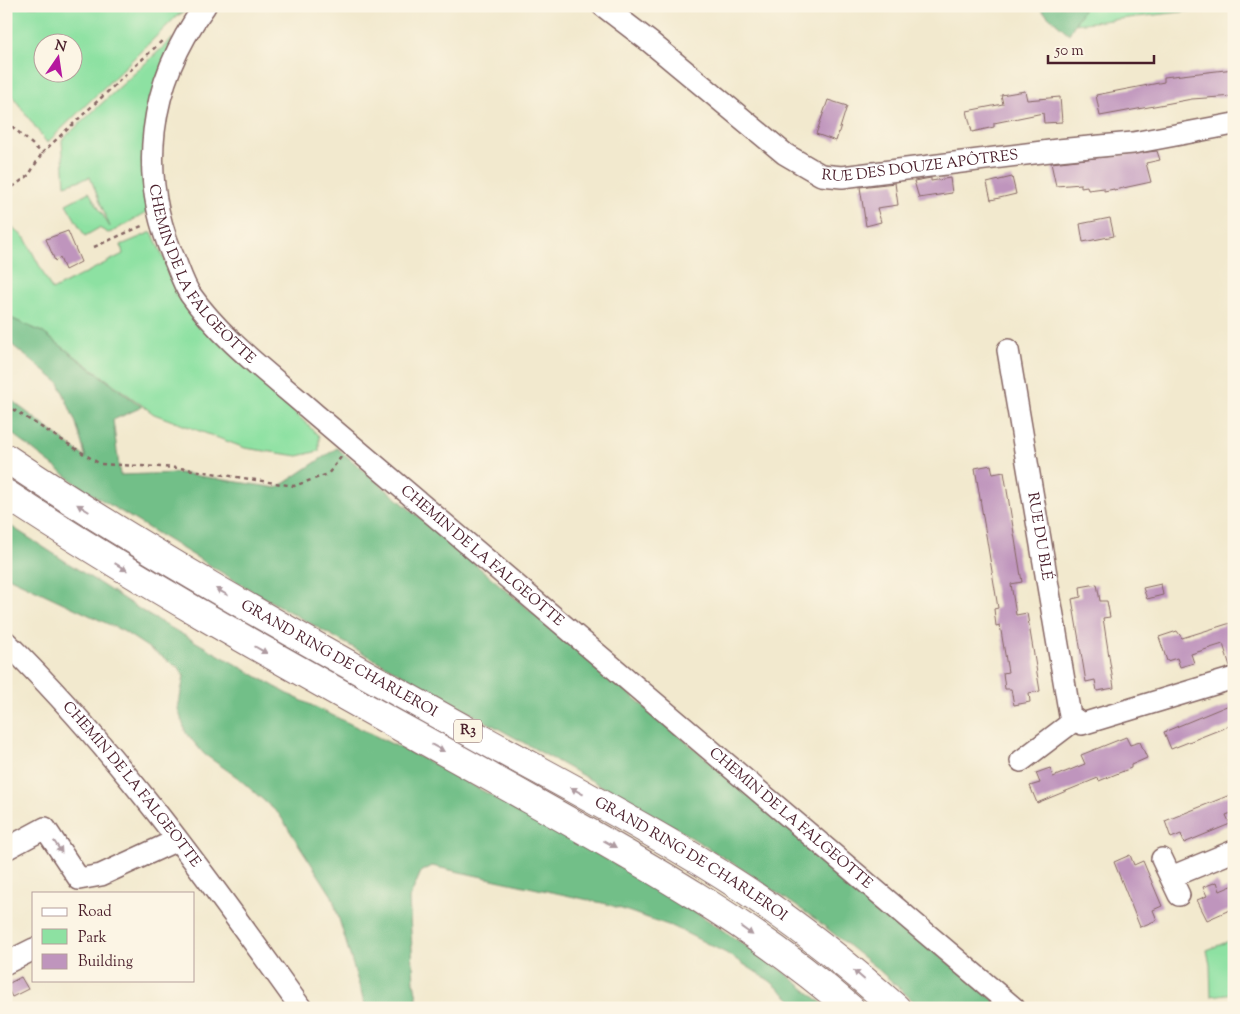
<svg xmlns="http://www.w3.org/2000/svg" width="1240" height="1014" font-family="'Sorts Mill Goudy',serif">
<rect width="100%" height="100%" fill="#fcf5e5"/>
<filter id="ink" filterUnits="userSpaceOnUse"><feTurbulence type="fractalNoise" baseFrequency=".02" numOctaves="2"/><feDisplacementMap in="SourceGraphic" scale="10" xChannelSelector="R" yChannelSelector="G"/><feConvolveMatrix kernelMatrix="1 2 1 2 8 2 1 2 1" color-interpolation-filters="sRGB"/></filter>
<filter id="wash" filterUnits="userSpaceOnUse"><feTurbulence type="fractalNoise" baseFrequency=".0096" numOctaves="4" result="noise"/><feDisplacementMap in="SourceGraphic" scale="20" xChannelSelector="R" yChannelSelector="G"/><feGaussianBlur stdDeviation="1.12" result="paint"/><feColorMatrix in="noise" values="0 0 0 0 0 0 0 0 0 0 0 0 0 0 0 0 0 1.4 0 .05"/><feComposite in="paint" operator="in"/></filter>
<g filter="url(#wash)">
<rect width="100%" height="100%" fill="#f2e9ce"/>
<path fill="#8de1a2" stroke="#6c8066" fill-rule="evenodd" d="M6,6h188l-17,10 -130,127 -41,-56zM42,42h30v30h-30z
M1085,6h149l-159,18z
M173,38l-30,128 4,46 -35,20 -4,1 -9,-5 -14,8 -19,-32 23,-12 21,35 -20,-50 -25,8 -3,-45z
M6,222l19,16 27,52 71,-36 -2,-9 31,-13 27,60 43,50 97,94v15l-21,5 -53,-8 -91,-34 -112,-82 -36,-16z
M1234,939v54l-23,3 -1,-31 -3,-15z"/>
<path fill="#72bf88" stroke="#5e6f5a" d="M1030,6h55l-16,28 -30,-26z
M6,316l36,16 100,75 -29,13 7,55 59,-2 98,15 60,-40 666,560h-82l-42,-38 -65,-52 -72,-49 -69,-43 -419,-234 -172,-104 -76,-59v-33l80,62 -10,-35 -17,-40 -53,-43z
M6,523l144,93 138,78 150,72 195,108 70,43 77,52 48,39h-27l-31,-27 -44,-28 -52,-26 -67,-23 -175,-38 -11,6 -12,27 5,83 5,26h-53l-34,-112 -53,-82 -42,-37 -33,-23 -18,-21 -8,-24 6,-33 -5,-8 -56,-37 -117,-55z"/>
<g id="blocks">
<path fill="#bf95bd" d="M1234,69v27l-42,3 -92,17 -4,-21 68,-13v-5z
M1025,91l2,9 33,-3 2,25 -18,1 -1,-10 -49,10v4l-22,5 -5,-21 36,-7 -2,-9z
M828,100l19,6 -11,35 -20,-7z
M1157,151l3,9 -14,3 5,19 -37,8v-1l-10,2v-3l-16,2 -1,-4 -6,1v-3l-25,2 -5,-23z
M1012,177l4,17 -25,6 -4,-17z
M931,178v3l19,-3 2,15 -33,5 -5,-17z
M895,183l3,22 -21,3 4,14 -15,4 -6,-39z
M1110,218l4,18 -31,6 -3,-18z
M68,231l13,31 -16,8 -5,-12 -5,3 -9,-22z
M991,465l2,9 11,-2 18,110 -11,2 5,31 11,-2 13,78 -11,2 1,9 -16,3 -3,-16h-6l-2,-16 5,-1 -8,-47 -4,1 -2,-17 4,-1 -23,-140z
M1097,584l3,17h7l3,16 -7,1 11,70 -17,3 -2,-11 -9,2 -14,-83 9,-2 -1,-10z
M1161,584l2,11 -16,4 -4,-11z
M1234,622v44h-4l-7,-22 -32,10 3,9 -14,4 -3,-9 -10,3 -8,-24 18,-6 5,7z
M1234,703v21l-63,25 -7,-17z
M1126,737l4,8 10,-3 7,16 -16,7v3l-32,13 -1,-3 -61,25 -7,-17 10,-3 -4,-10 14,-5 3,9 22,-9 10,-4 -4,-9z
M1230,795l4,9v8l-8,3 4,9 -46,19 -3,-9 -10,4 -6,-17z
M1130,855l4,10 9,-4 19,45 -9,4 4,10 -17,7 -26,-65z
M1217,882l3,9 14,-6v23l-27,12 -10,-20 10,-4 -4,-9z
M21,977l7,12 -16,8 -6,-12z"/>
</g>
</g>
<g filter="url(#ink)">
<use href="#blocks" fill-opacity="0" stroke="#856664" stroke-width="1"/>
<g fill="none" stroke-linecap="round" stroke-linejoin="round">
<g stroke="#856664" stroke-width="24">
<g id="minor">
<path id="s1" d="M205,6c-57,77 -69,170 -29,257 4,10 8,22 14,31 33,47 82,82 125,120l699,594"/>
<path id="s2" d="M603,6l47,36 135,112 36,21 21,2 216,-27 75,-7 101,-19"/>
<path id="s3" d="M1008,350l62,366 12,8 152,-46"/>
<path id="s4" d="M6,642c112,110 204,239 295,366"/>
<path d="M1021,761l54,-41"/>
<path d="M6,849l39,-21 34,51 22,-4 76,-35"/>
<path d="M1162,859l17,36"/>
<path d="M1171,877l63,-26"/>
<path d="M6,963l28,-14"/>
</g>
</g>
<g stroke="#856664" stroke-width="30">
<g id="highway">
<path id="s5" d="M6,458c153,103 315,191 476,281 89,49 180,96 265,152 52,35 102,75 149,117"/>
<path d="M6,494c159,105 327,195 493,288 121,68 246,135 351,226"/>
</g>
</g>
<path stroke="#856664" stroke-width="2.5" stroke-dasharray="4 4" stroke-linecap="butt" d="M6,121l36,32 122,-114
M6,192l23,-17 13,-22
M94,247l50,-22
M6,405l94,59 80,4 114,18 34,-12 13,-17"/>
<use href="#minor" stroke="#fff" stroke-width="21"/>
<use href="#highway" stroke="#fff" stroke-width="28"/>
</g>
<defs><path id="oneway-solid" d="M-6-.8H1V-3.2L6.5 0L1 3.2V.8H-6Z" transform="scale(1.25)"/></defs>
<g fill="#ae9aa0">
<use href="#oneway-solid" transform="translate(83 508) rotate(-148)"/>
<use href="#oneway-solid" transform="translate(121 567) rotate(31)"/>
<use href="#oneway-solid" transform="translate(222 592) rotate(-150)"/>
<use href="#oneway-solid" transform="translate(261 650) rotate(30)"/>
<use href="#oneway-solid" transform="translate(438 748) rotate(29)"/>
<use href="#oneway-solid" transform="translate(577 791) rotate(-151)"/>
<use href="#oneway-solid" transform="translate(610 844) rotate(29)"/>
<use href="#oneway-solid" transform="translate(58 847) rotate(56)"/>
<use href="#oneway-solid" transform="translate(747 931) rotate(36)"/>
<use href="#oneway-solid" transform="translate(859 975) rotate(-139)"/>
</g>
</g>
<g text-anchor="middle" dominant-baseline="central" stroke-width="5" stroke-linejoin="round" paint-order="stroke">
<rect fill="#fcf5e5" stroke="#7f5f63" stroke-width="1" x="454" y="719.5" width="28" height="23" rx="4"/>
<g font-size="14" font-weight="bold" fill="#4a1f2b">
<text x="468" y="731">R3</text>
</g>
<g font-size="15" fill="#4a1f2b" stroke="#fcf5e5">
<text stroke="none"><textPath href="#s2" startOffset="376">RUE DES DOUZE APÔTRES</textPath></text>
<text stroke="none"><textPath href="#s1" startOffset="294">CHEMIN DE LA FALGEOTTE</textPath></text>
<text stroke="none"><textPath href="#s3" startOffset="189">RUE DU BLÉ</textPath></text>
<text stroke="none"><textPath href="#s1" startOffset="699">CHEMIN DE LA FALGEOTTE</textPath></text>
<text stroke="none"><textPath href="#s5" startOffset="389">GRAND RING DE CHARLEROI</textPath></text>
<text stroke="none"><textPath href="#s4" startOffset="190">CHEMIN DE LA FALGEOTTE</textPath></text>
<text stroke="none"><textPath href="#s1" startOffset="1104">CHEMIN DE LA FALGEOTTE</textPath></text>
<text stroke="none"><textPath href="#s5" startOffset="794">GRAND RING DE CHARLEROI</textPath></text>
</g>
</g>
<rect width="1240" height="1014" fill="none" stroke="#fcf5e5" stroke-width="25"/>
<rect x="32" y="892" width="162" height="90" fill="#fcf5e5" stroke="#b59f9b"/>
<rect x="42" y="908" width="25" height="8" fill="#ffffff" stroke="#b59f9b"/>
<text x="78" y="916" font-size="15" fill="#4a1f2b">Road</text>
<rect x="42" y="929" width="25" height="15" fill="#8de1a2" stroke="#b59f9b"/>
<text x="78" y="942" font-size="15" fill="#4a1f2b">Park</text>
<rect x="42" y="954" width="25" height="15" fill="#bf95bd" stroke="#b59f9b"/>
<text x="78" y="966" font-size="15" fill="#4a1f2b">Building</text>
<g transform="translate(58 58) rotate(13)"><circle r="24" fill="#fcf5e5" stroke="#b59f9b"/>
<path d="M0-4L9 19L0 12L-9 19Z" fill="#b5179e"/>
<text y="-8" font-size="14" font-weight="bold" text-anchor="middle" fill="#4a1f2b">N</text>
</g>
<path d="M1048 55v8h106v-8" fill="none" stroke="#4a1f2b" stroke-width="2.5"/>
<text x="1055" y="55" font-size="15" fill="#4a1f2b" stroke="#fcf5e5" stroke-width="4" paint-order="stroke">50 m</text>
</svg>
